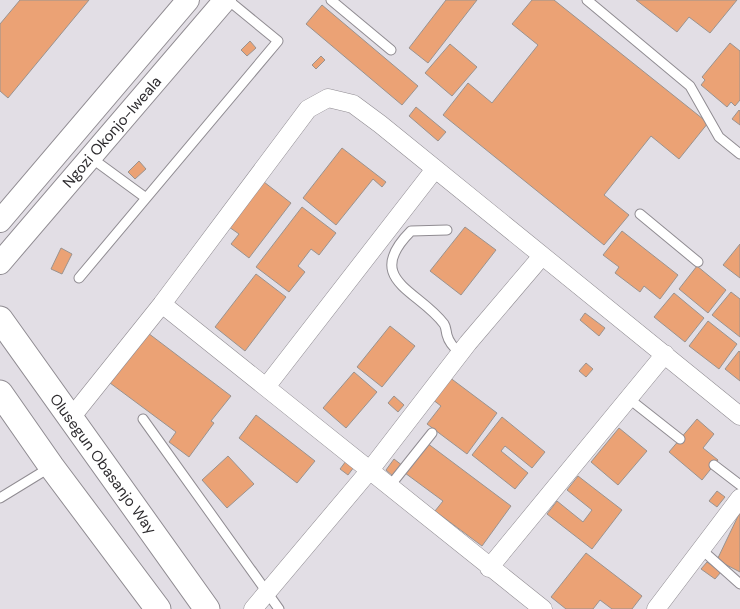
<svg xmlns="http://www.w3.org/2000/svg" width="740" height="609" font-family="'DM Sans',sans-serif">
<rect width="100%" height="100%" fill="#e2dee5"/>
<path fill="#eba275" stroke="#9a938f" d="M20,0h69l-81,98 -8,-7v-67z
M446,0h31l-49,63 -19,-15z
M532,0h22l154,123 -29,36 -28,-23 -47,59 25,20 -25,30 -161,-130 25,-32 24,20 46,-58 -26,-21z
M636,0h101l-27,33 -21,-16 -12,15z
M322,5l96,81 -16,19 -96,-81z
M250,41l6,7 -9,8 -6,-6z
M730,43l10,8v49l-5,6 -4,-4 -4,5 -26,-22 4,-5 -3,-3z
M450,44l27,23 -25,29 -27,-23z
M321,56l4,4 -9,9 -4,-4z
M416,107l30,25 -8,9 -29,-25z
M739,110l1,1v14l-8,-6z
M342,148l44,34 -4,5 -9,-8 -37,46 -33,-27z
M139,161l7,8 -11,10 -7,-7z
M264,182l27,21 -42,55 -18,-14 8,-10 -10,-7z
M302,207l34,26 -17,22 -8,-6 -13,17 7,6 -16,20 -33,-25z
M465,227l31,23 -35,45 -31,-24z
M622,231l56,44 -18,24 -16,-13 -4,6 -25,-19 4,-6 -16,-12z
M740,244v34l-17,-13z
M61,248l11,6 -10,20 -11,-5z
M697,266l29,24 -18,23 -29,-24z
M256,274l30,23 -41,54 -30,-24z
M731,292l9,7v38l-28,-22z
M674,293l30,25 -19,24 -31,-25z
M585,313l20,15 -6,8 -19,-16z
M708,321l29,23 -18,25 -30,-23z
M390,326l25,20 -33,41 -25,-20z
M144,330l87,66 -20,25 3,2 -25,34 -20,-15 7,-10 -70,-52z
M739,351l1,1v29l-15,-12z
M586,363l7,6 -7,8 -7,-6z
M354,372l23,20 -31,36 -23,-20z
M445,374l52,39 -30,41 -40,-30 14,-18 -13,-10z
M394,396l10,9 -6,7 -10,-9z
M256,415l59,46 -18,22 -58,-45z
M502,417l43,35 -13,16 -27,-22 -4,5 27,22 -13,16 -43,-34z
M697,419l17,15 -11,14 15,12 -16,20 -33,-28z
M619,428l28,23 -29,34 -27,-23z
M427,443l84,63 -29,40 -47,-35 8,-10 -38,-28z
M228,456l26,28 -27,24 -25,-28z
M394,459l9,7 -9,11 -8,-7z
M346,461l8,6 -6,8 -8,-6z
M578,476l44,34 -30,39 -45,-35 10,-13 26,21 9,-12 -25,-20z
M717,491l8,6 -8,10 -8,-6z
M740,512v60l-23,-12z
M586,553l56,43 -10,13h-20l-12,-9 -7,9h-27l-15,-12z
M707,562l14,10 -6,7 -14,-10z"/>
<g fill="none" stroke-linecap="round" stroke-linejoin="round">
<g stroke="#908c92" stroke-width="11">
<path id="service" d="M331,0l60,50
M587,0l103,86 29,51 21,17
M90,157l56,41
M640,214l58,48
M447,230l-36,1c-49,49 8,59 33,93 2,3 2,7 3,11 2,8 7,13 13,18
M79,278l199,-237 -50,-41
M628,398l52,41
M143,419l136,190
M714,465l26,20
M389,487l43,-54
M0,498l49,-30
M702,550l38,34"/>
</g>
<g stroke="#908c92" stroke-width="19">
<path id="minor" d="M162,304l381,305
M266,387l169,-218
M70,419l92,-115 146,-195 20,-11 25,6 27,20 360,292
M489,568l176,-214
M253,609l117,-139 98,-127 74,-87
M656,609l84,-111"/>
</g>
<g stroke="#908c92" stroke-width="24">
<path id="tertiary" d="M0,221l188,-221
M0,263l225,-263"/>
</g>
<g stroke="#908c92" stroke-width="27">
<path id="secondary" d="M0,319l207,290
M0,393l51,73 107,143"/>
</g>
<use href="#service" stroke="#fff" stroke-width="9"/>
<use href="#minor" stroke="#fff" stroke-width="18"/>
<use href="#tertiary" stroke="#fff" stroke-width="22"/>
<use href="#secondary" stroke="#fff" stroke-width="25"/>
</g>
<g text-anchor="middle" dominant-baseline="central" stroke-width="5" stroke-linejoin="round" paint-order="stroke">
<g font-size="15" fill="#2d2b2e" stroke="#fff">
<text transform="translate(112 132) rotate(-49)">Ngozi Okonjo-Iweala</text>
<text transform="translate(103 464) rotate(54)">Olusegun Obasanjo Way</text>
</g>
</g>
</svg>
